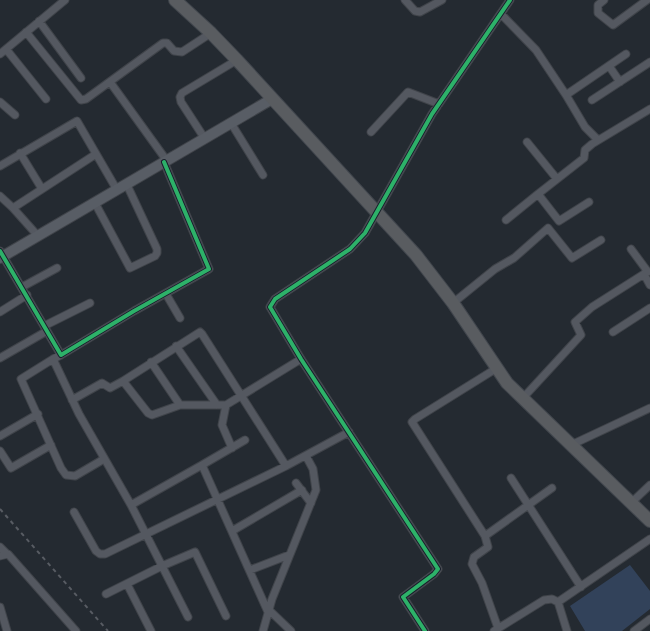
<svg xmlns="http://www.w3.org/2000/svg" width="650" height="631" font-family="'Asap Condensed',sans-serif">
<rect width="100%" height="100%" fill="#242a31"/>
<path fill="#32425a" d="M630,565l20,26v18l-28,22h-37l-15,-25z"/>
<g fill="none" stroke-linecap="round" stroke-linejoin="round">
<g stroke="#40444a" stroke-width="9">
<path id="street" d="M405,0l10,11 5,1 22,-12
M604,0l-6,5v8l15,12 34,-25
M501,14l35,36 30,45 60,-41
M39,21l42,57
M26,32l55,68 5,-1 77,-56h4l7,8 8,1 29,-19
M6,49l40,50
M0,54l65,-54
M609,66l11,16
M110,82l57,79
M566,95l19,32 13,13
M592,100l58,-38
M0,102l15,13
M231,123l32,52
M371,132l37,-40 31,12
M205,139l-24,-37 -1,-5 2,-4 55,-33
M527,142l30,37
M20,153l22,36
M0,166l77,-45 40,69
M0,196l13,12 83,-54
M589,202l-30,19 -21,-27 46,-36 1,-8 7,-6 58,-35
M95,203l35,65 25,-12 2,-3v-4l-30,-64
M13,208l25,28
M506,220l32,-26
M631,249l17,23
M0,251l61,104 73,-44 75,-42 -45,-107
M646,272l-2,2 6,11
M22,287l35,-19
M166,294l14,24
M453,303l42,-34 19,-11 34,-30 24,30 29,-18
M0,312l27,-17
M44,326l46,-23
M613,332l37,-24
M176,346l41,59
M61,355l-8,4 26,55 52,91 57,112
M0,358l47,-27
M53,359l-32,20 40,89 5,7 9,1 29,-17
M301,359l-75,46h-46l-28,10 -4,-2 -25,-32 77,-49 2,2 84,132 63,-34
M151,362l29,43
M497,368l-82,51 -3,3 73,114 3,11 -14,10 -2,7 10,19 16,45
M522,399l59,-64 -6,-13 17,-15 52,-33
M72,400l30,-17 8,5 13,-7
M226,405l-4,20 10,23
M0,436l38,-22
M571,445l79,-37
M0,451l11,17 40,-23
M202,465l43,-25
M511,478l70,109
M296,483l15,20
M632,502l18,-17
M131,505l71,-40 66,147
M74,512l22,39 4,3h5l181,-88
M232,531l70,-41
M485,536l67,-48
M0,547l6,6
M0,556l8,-2 68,77
M250,570l39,-15
M127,584l24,47
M106,594l56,-28 33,-14 31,64
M0,607l7,24
M269,610l22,21
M263,631l9,-32 44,-109 -3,-21 -7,-13
M425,631l-22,-34 31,-23 4,-5 -137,-210 -31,-52 5,-8 75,-50 15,-16 67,-119 78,-114
M494,631l50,-31 8,-1 6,3
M567,631l-9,-29 92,-63
M634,631l16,-12"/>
</g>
<g stroke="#40444a" stroke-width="12">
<path id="secondary" d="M0,258l272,-159"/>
</g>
<g stroke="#41464d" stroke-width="14">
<path id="highway" d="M175,0l36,33 26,27 179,195 37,48 54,80 143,138"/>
</g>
<use href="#street" stroke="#545860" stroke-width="7"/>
<use href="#secondary" stroke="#585d65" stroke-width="10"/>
<use href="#highway" stroke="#595c60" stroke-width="12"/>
<path stroke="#585c63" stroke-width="2" stroke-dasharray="4 4" stroke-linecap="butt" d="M0,509l108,122"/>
<g stroke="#19202b" stroke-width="6">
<path id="cycleway" d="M0,251l61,104 73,-44 75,-42 -45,-107
M425,631l-22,-34 31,-23 4,-5 -137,-210 -31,-52 5,-8 75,-50 15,-16 67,-119 78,-114"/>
</g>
<use href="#cycleway" stroke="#2db169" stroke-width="4"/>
</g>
</svg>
